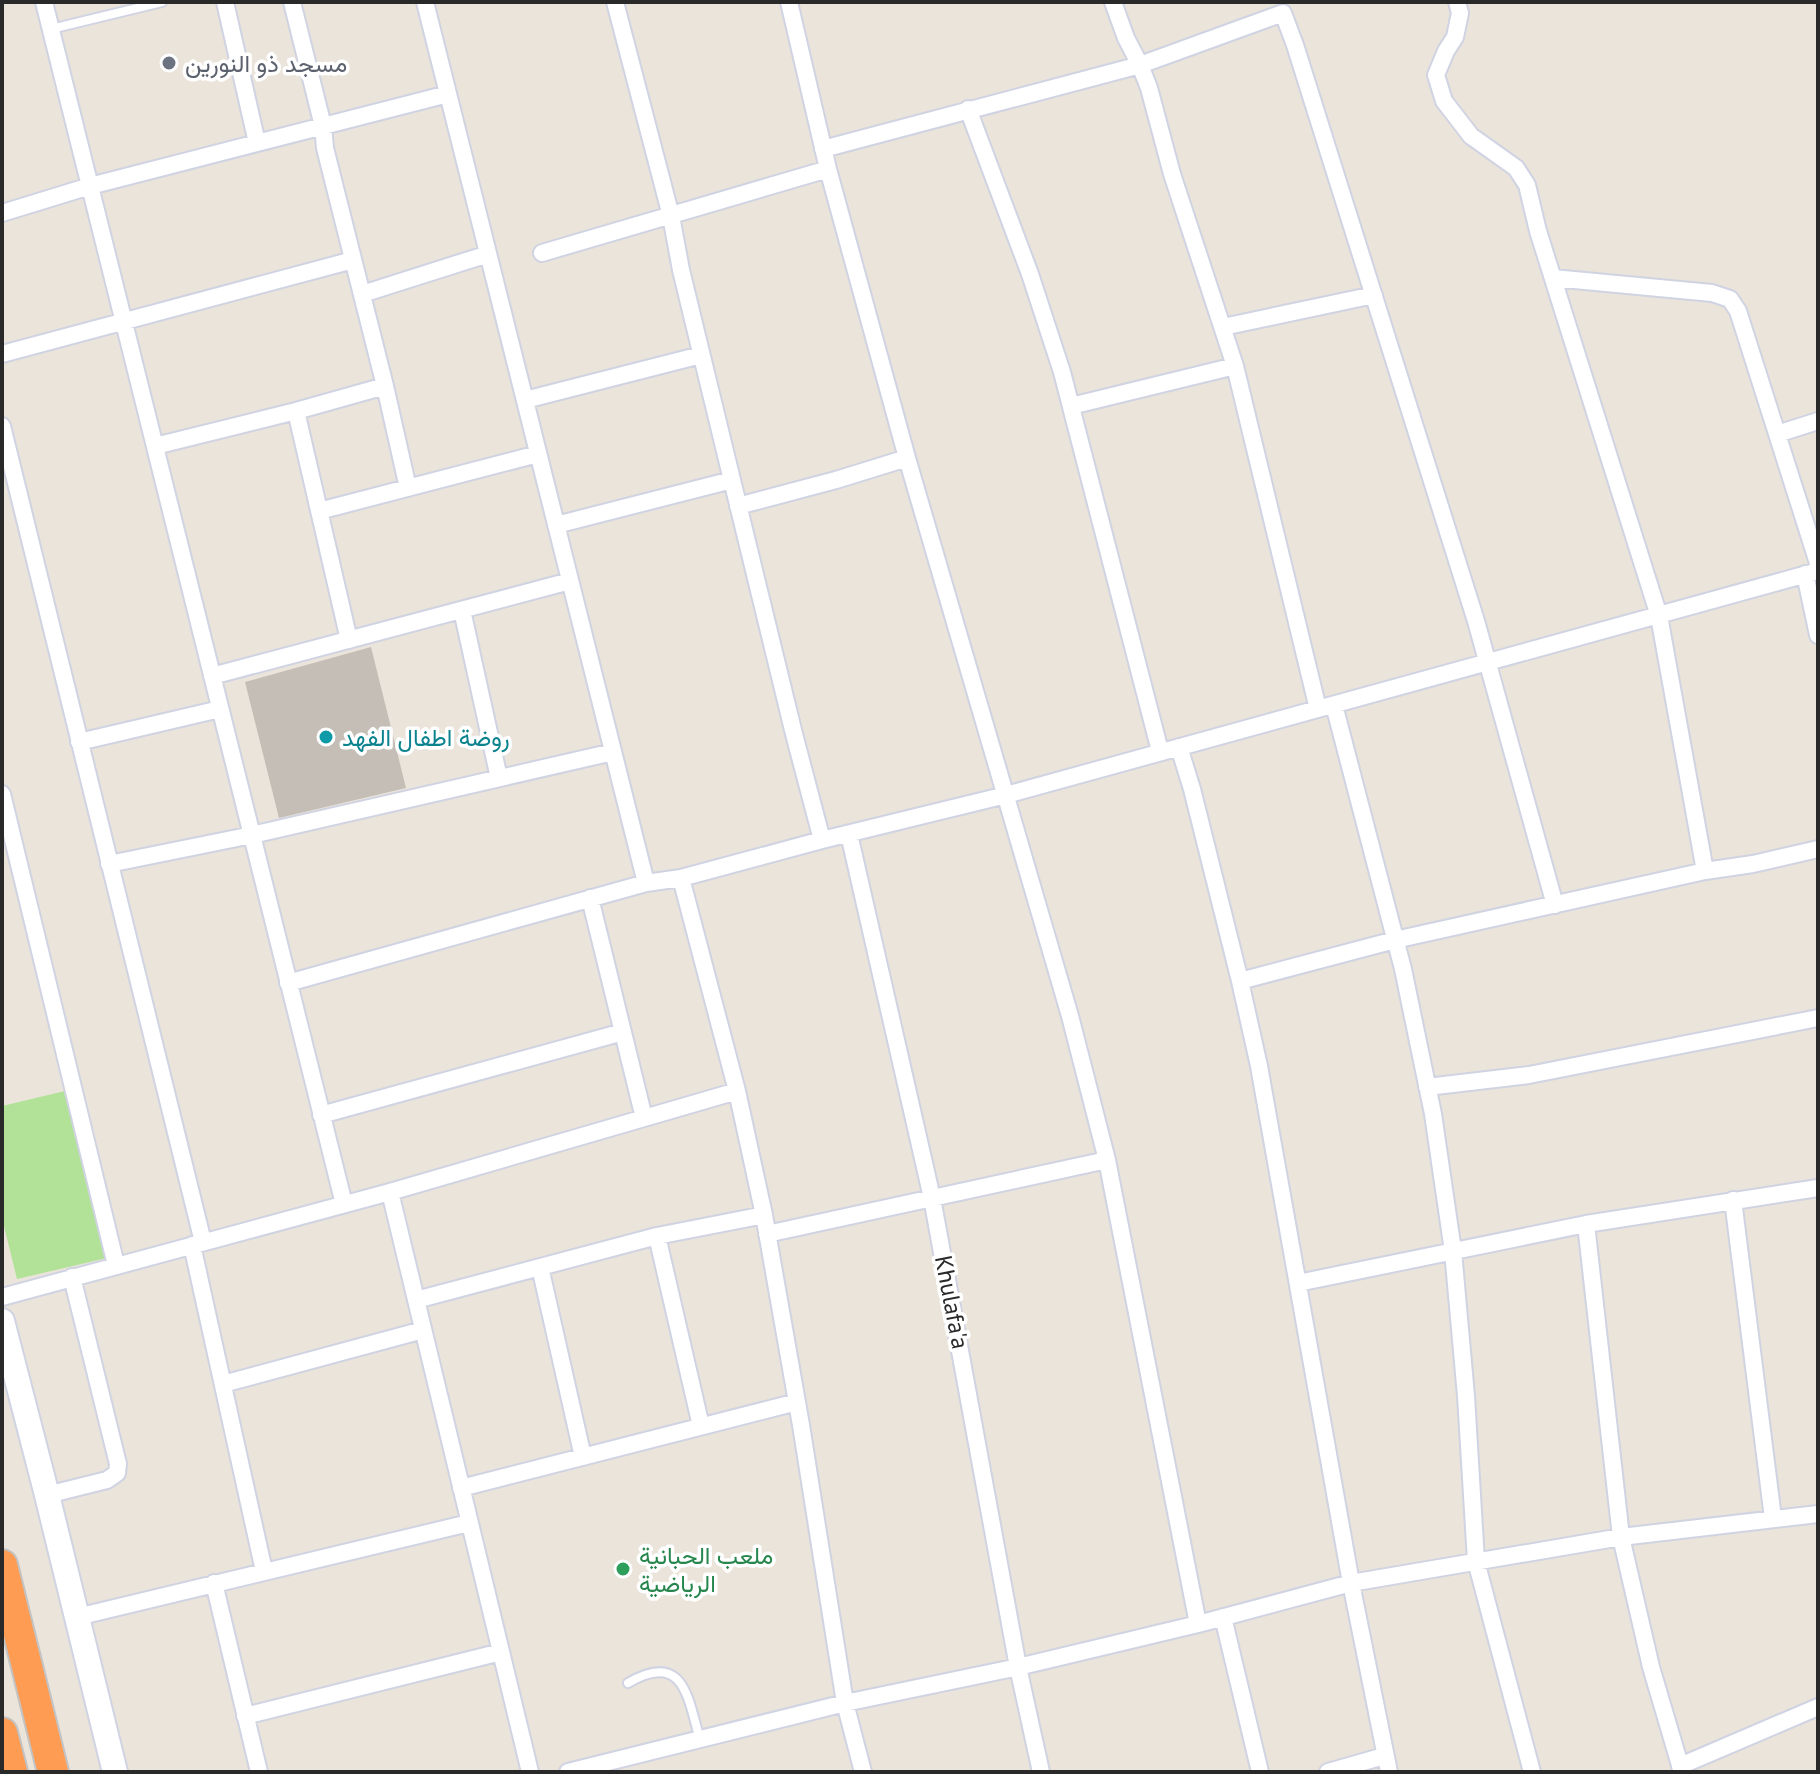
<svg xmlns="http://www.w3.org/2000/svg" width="1820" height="1774" font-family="'PT Sans',Vazirmatn,sans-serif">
<rect width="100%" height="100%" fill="#ebe4db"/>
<path fill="#b1e297" d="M65,1091l42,167 -90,21 -15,-61v-112z"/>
<path fill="#c4beb6" d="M371,647l35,141 -127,30 -34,-136z"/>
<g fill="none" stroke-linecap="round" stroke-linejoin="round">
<g stroke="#d0d3e2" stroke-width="12">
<path id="lane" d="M51,29l111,-27
M628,1683c56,-33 60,15 72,57"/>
</g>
<g stroke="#d0d3e2" stroke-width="20">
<path id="street" d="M44,2l300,1202
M225,2l32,141
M292,2l31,124 2,22 60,238 23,102
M425,2l221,881
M615,2l56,214 10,54 51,210 62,254 28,106
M789,2l39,167 79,289 163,558 37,144 91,464
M1113,2l13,36 14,27 9,23 23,86 63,192 83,343
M1457,2l3,11 -5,24 -9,14 -10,24 8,26 27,35 45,32 11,17 11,46 121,385 46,255
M968,109l62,165 32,98 98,379
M823,149l317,-84 143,-52 12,32 181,576 79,284
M2,213l88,-27 358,-92
M542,253l286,-84
M1553,278l159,15 18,6 8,12 80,252
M362,294l126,-40
M1223,327l151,-32
M2,354l351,-94
M525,400l176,-45
M1071,406l164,-40
M296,411l53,229
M2,426l201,816
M1777,434l41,-13
M155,446l141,-35 89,-25
M738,506l98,-26 71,-22
M319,511l219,-57
M556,525l176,-45
M1805,574l13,61
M462,610l37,168
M212,676l358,-95
M1334,705l69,264 30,145 20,137 13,145 10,165 56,211
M79,742l141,-33
M1179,747l13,42 48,192 19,85 92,517 38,189
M2,794l114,471
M849,834l83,364 86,469 23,105
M109,864l143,-29 361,-83
M681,878l56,213 27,124 37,210 44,278 18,69
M590,898l54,220
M1240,981l155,-41 310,-69 48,-7 65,-15
M288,983l358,-100 35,-5 141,-38 184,-45 812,-224
M1427,1087l102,-12 289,-57
M321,1115l302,-83
M390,1192l140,580
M1733,1200l40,318
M1586,1224l35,313 30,130 31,105
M767,1234l340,-74
M657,1236l44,190
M192,1245l72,326
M540,1267l43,190
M1298,1283l288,-59 232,-36
M2,1297l388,-105 347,-101
M416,1300l241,-64 107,-21
M223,1384l200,-54
M461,1488l336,-86
M47,1495l60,-15 10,-7 1,-9 -46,-187
M214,1583l45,189
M77,1617l392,-94
M1223,1617l37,155
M245,1716l256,-64
M1680,1766l138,-59
M568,1772l277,-69 173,-36 180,-43 153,-41 270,-46 197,-23
M1328,1772l56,-16"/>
</g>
<g stroke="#d0d3e2" stroke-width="28">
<path id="secondary" d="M2,1321l45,174 68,277"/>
</g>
<g stroke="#c3c3c3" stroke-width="34">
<path id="highway" d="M2,1565l51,207
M2,1733l10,39"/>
</g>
<use href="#lane" stroke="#fff" stroke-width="8"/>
<use href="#street" stroke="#fff" stroke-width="16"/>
<use href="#secondary" stroke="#fff" stroke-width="24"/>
<use href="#highway" stroke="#fe9c53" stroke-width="30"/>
</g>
<circle fill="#6b7280" stroke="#fff" stroke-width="3" cx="169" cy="63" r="8"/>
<circle fill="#0f9aa8" stroke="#fff" stroke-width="3" cx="326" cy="737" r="8"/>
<circle fill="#2e9e5b" stroke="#fff" stroke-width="3" cx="623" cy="1569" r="8"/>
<g text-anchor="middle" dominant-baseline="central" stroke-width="7" stroke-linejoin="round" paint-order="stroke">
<g font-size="24" fill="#5b616d" stroke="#fff" text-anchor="start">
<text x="185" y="63">مسجد ذو النورين</text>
</g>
<g font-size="24" fill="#0d838f" stroke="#fff" text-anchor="start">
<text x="342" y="737">روضة اطفال الفهد</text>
</g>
<g font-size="24" fill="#292929" stroke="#fff">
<text transform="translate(952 1302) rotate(79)">Khulafa'a</text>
</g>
<g font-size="24" fill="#27864d" stroke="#fff" text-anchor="start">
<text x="639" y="1555">ملعب الحبانية<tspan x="639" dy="28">الرياضية</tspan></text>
</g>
</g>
<rect width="1820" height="1774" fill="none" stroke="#292929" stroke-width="8"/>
</svg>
